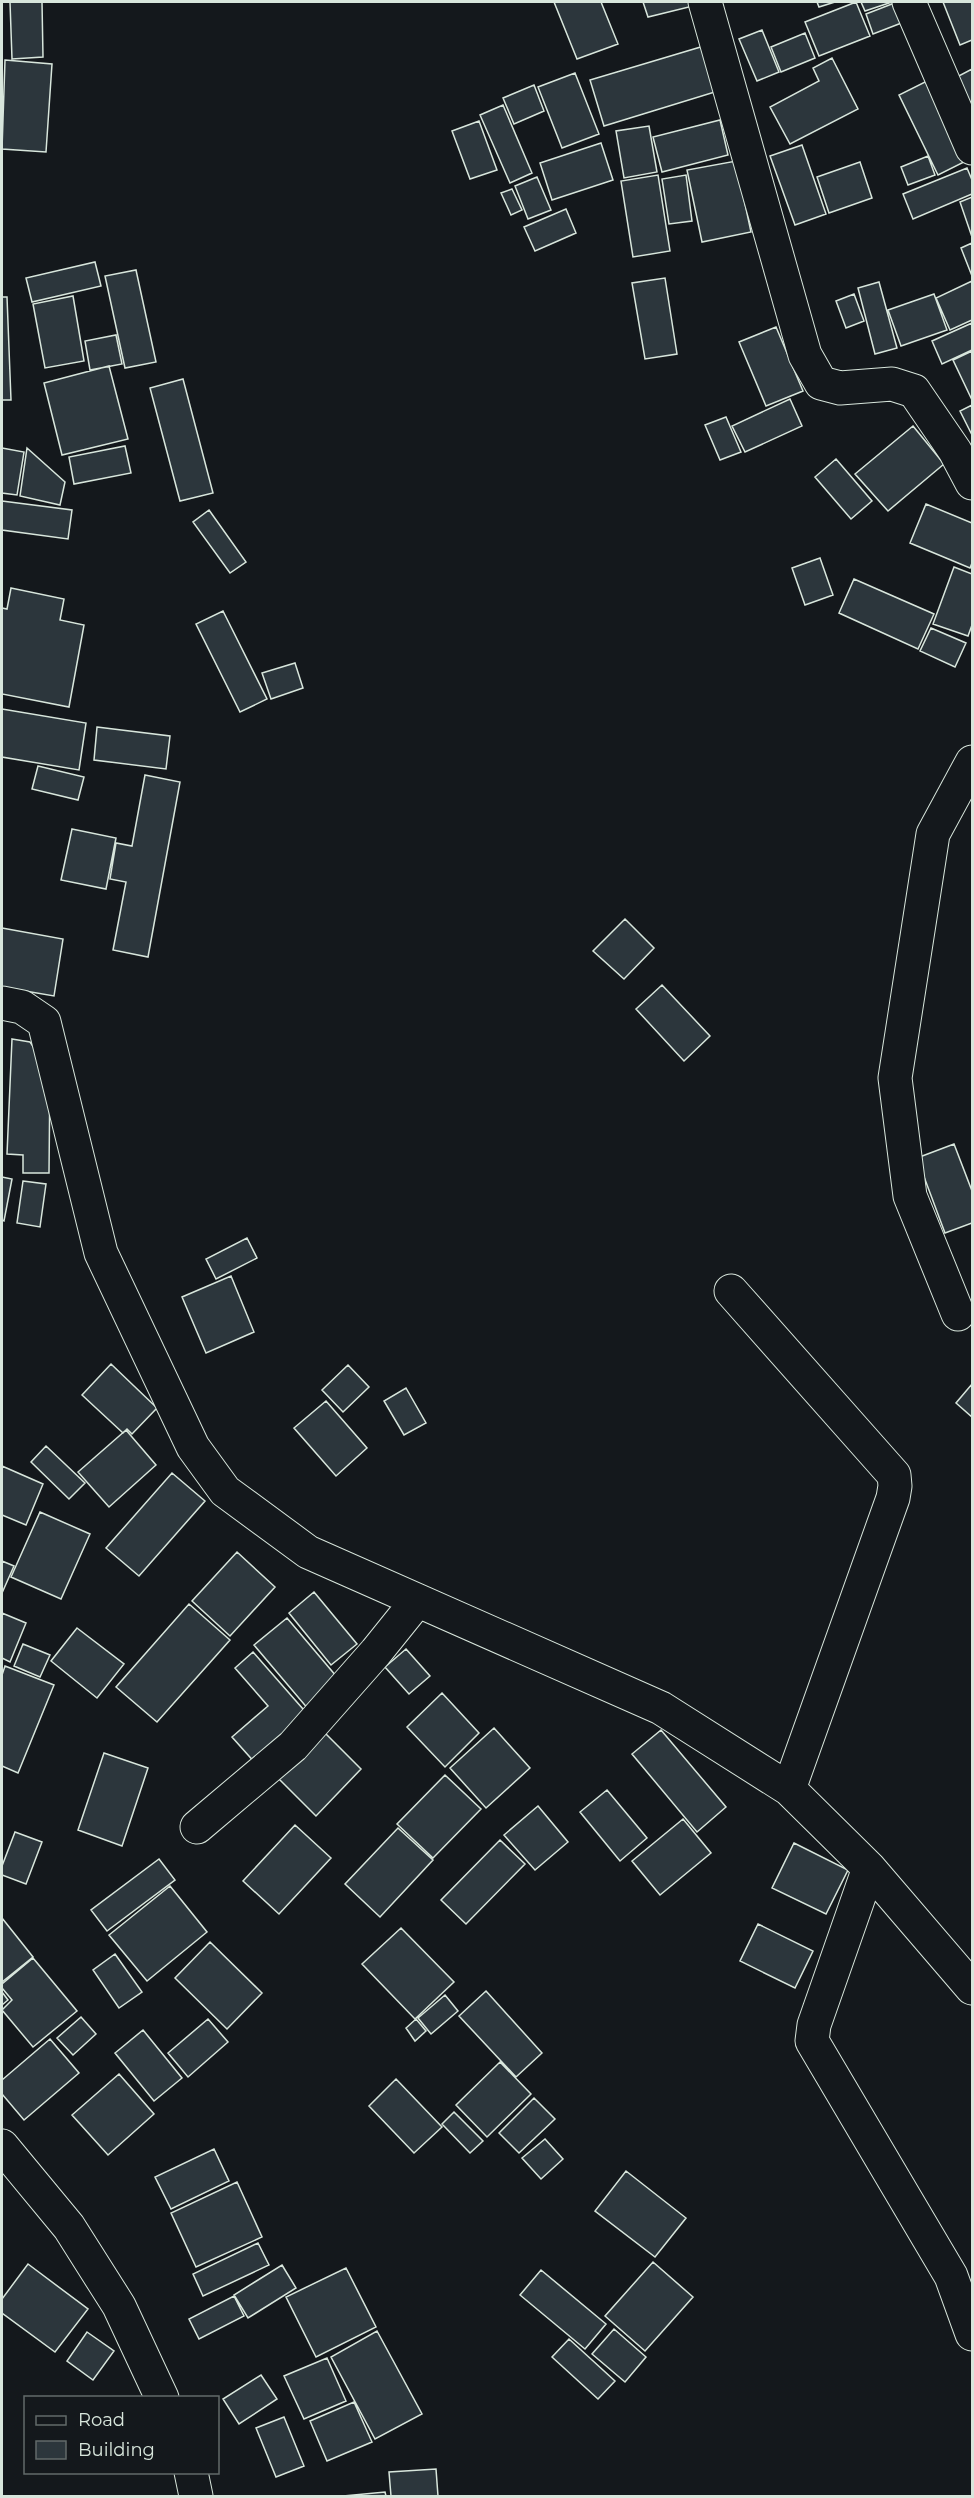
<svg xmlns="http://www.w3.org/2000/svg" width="974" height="2498" font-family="Montserrat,sans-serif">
<rect width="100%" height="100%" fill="#14181c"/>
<path fill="#2c363c" stroke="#d8e6dc" stroke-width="1.5" d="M10,2h32l1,55 -31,2z
M554,2h47l17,42 -41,15z
M643,2h49l1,4 -45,11z
M817,2h18l-16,5z
M856,2l14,34 -51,20 -14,-34z
M861,2h31l-27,9z
M897,2l7,20 -31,12 -7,-20z
M943,2h29v38l-12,5z
M762,30l17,42 -22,9 -18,-42z
M805,33l10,25 -34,14 -10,-25z
M704,46l14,45 -114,35 -14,-46z
M832,58l26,51 -68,35 -20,-37 49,-26 -6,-13z
M5,60l47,4 -6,88 -44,-3z
M972,69v48l-21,-37z
M575,73l24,61 -37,14 -24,-61z
M929,80l39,80 -30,15 -39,-80z
M534,85l10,26 -30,13 -11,-26z
M503,105l29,68 -22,10 -30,-68z
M720,120l8,35 -66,17 -9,-35z
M479,121l18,49 -27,9 -18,-48z
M649,126l8,46 -33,6 -8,-47z
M601,143l12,37 -61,20 -12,-37z
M802,145l24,69 -31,11 -25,-69z
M928,156l7,19 -27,10 -7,-18z
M736,161l15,71 -49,10 -15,-72z
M860,162l12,36 -43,15 -12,-36z
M967,168l5,12v14l-59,25 -10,-25z
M658,175l12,76 -37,6 -12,-76z
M686,175l6,46 -23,3 -7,-45z
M537,177l14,33 -23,9 -13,-33z
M512,189l10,21 -11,5 -10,-22z
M972,197v40l-12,-35z
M566,209l10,24 -41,18 -11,-24z
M972,243v33l-11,-28z
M95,262l6,24 -69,16 -6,-24z
M136,270l20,92 -31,6 -20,-92z
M665,278l12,76 -32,5 -13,-76z
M972,281v39l-22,10 -14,-32z
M879,282l18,66 -22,6 -17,-66z
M854,294l10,27 -18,7 -10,-27z
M934,294l13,36 -46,16 -13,-36z
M73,296l11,65 -39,7 -12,-64z
M2,297h5l4,103h-9z
M972,323v27l-30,14 -10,-23z
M776,327l27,64 -37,15 -27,-64z
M116,335l6,29 -32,6 -5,-29z
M972,351v49l-19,-40z
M109,366l19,73 -66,16 -18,-72z
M183,379l30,114 -33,8 -30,-113z
M790,399l12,27 -57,26 -13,-26z
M972,405v30l-12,-24z
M726,417l15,35 -21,8 -15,-35z
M913,426l31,38 -56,47 -33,-37z
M125,446l6,27 -57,11 -5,-27z
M2,448l22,4 -7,43 -15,-2z
M27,448l38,34 -5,23 -40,-9z
M836,459l36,42 -21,18 -36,-42z
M2,501l70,9 -4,29 -66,-9z
M926,504l46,19v40l-2,5 -60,-25z
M209,510l37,52 -16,11 -37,-51z
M820,558l13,37 -28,10 -13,-37z
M954,567l18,7v51l-4,11 -35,-12z
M854,579l80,35 -16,35 -79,-36z
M11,588l53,11 -4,21 24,5 -15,82 -67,-13v-86l5,1z
M223,611l44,88 -27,13 -44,-88z
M931,628l35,15 -11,24 -35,-16z
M295,663l8,25 -32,11 -9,-26z
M2,709l84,14 -7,47 -77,-13z
M97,727l73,9 -4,33 -72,-9z
M38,766l46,11 -6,23 -46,-11z
M145,775l35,7 -32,175 -35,-7 13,-68 -16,-3 6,-36 16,3z
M72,829l44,9 -10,51 -45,-9z
M625,919l29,29 -30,31 -31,-28z
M2,928l61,11 -9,57 -52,-9z
M662,985l48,51 -26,25 -48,-52z
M12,1039l18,3 20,29 -1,102h-26v-18l-16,-1z
M954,1144l18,47v32l-27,10 -28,-75z
M2,1177l10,2 -8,42 -2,-1z
M23,1181l23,3 -6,43 -23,-4z
M247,1238l10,20 -41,21 -10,-20z
M231,1276l23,56 -48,21 -24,-56z
M111,1364l46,44 -25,26 -5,-5 -4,4 -41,-38z
M348,1365l21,22 -26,25 -21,-22z
M972,1384v33l-16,-14z
M406,1388l20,35 -22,12 -20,-34z
M326,1401l41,47 -31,28 -42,-48z
M126,1430l30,35 -47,42 -31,-35z
M46,1446l39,37 -16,16 -38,-37z
M2,1466l41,18 -17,41 -24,-10z
M172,1473l33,28 -66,75 -33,-28z
M40,1512l50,22 -29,65 -50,-22z
M237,1552l38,35 -45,49 -38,-35z
M2,1561l12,5 -12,27z
M314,1592l43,52 -26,21 -42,-52z
M189,1604l41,36 -73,82 -41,-35z
M2,1613l24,10 -16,39 -8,-4z
M287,1618l55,65 -33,27 -55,-65z
M77,1628l47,36 -27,34 -46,-37z
M23,1644l27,11 -10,22 -26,-11z
M406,1649l24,27 -21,18 -24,-27z
M253,1652l57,65 -54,47 -24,-27 36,-31 -33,-38z
M5,1666l49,19 -36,88 -16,-7v-91z
M442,1693l37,40 -34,34 -38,-40z
M494,1728l36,40 -44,40 -36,-40z
M661,1730l65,77 -29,25 -65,-78z
M325,1733l36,36 -45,47 -37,-37z
M104,1753l44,15 -26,78 -44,-16z
M445,1775l36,34 -48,49 -36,-34z
M607,1790l40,48 -27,23 -40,-49z
M538,1806l30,36 -33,28 -31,-35z
M683,1819l28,34 -51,42 -28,-34z
M295,1825l36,33 -52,56 -36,-33z
M398,1828l35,32 -53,57 -35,-33z
M15,1832l27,10 -16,42 -24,-9v-9z
M500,1840l25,24 -59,60 -25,-24z
M794,1843l54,27 -22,44 -54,-26z
M159,1859l16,21 -68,51 -16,-21z
M170,1886l37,46 -60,49 -38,-46z
M2,1918l31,39 -31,25z
M758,1924l55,27 -18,37 -55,-27z
M401,1928l53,54 -39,37 -53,-55z
M210,1942l52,51 -35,36 -52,-51z
M115,1954l27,38 -23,16 -26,-38z
M33,1958l44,53 -44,36 -31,-37 10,-10 -10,-12v-4z
M486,1991l56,62 -26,24 -57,-61z
M2,1992l6,8 -6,5z
M445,1995l13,16 -27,23 -13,-16z
M81,2017l15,17 -23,21 -16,-17z
M208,2019l20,23 -40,35 -20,-24z
M416,2019l10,12 -11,10 -9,-13z
M143,2030l39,48 -28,23 -39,-48z
M50,2039l29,34 -55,47 -22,-26v-14z
M500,2062l31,32 -44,43 -31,-32z
M119,2074l35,40 -46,41 -36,-40z
M396,2079l46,48 -28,26 -45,-47z
M534,2098l21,21 -36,34 -20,-20z
M454,2112l29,29 -13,12 -28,-29z
M545,2139l18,20 -22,20 -19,-21z
M214,2149l15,32 -58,28 -16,-32z
M626,2171l60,47 -31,39 -60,-46z
M237,2182l25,55 -66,30 -25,-54z
M258,2243l11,22 -66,31 -10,-22z
M653,2262l40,35 -48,54 -40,-35z
M28,2264l60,45 -33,43 -53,-39v-14z
M282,2265l14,23 -48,30 -14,-23z
M346,2268l30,59 -60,30 -30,-60z
M541,2270l65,54 -21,25 -65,-54z
M234,2296l10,20 -45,23 -10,-20z
M614,2329l32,28 -21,25 -33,-28z
M377,2331l45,83 -47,25 -44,-82z
M87,2332l27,19 -21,29 -26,-19z
M569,2339l46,42 -17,18 -46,-42z
M327,2358l19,43 -42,18 -20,-43z
M261,2375l16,24 -38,25 -16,-25z
M354,2402l18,40 -45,19 -17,-40z
M284,2417l20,49 -28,11 -20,-49z
M436,2469l2,27h-47l-2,-24z
M385,2492l1,4h-43z"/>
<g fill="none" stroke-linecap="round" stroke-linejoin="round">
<g stroke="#d8e6dc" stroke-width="35">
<path id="street" d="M705,2l100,353 16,28 19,5 52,-4 22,7 41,60 17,32
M909,2l63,146
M2,1003l20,4 22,15 57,231 92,194 32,44 83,61 353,156 128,81 80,79 103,120
M731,1291l163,184 1,11 -2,12 -104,291
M958,1314l-48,-118 -15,-118 38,-244 39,-72
M197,1827l96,-81 83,-94 41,-51
M869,1868l-55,157 -2,16 139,235 21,58"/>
</g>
<g stroke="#d8e6dc" stroke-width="35">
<path id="secondary" d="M2,2146l67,81 50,79 43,92
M191,2472l5,24"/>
</g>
<use href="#street" stroke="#14181c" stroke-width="33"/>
<use href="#secondary" stroke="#14181c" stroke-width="33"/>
</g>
<rect width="974" height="2498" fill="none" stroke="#d8e6dc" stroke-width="6"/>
<rect x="24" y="2396" width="195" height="78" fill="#14181c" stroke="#626a69" stroke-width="1.5"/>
<rect x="36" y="2416" width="30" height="9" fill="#14181c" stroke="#626a69" stroke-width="1.5"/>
<text x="78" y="2426" font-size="18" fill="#d8e6dc">Road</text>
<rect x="36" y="2441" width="30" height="18" fill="#2c363c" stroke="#626a69" stroke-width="1.5"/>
<text x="78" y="2456" font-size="18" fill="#d8e6dc">Building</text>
</svg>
